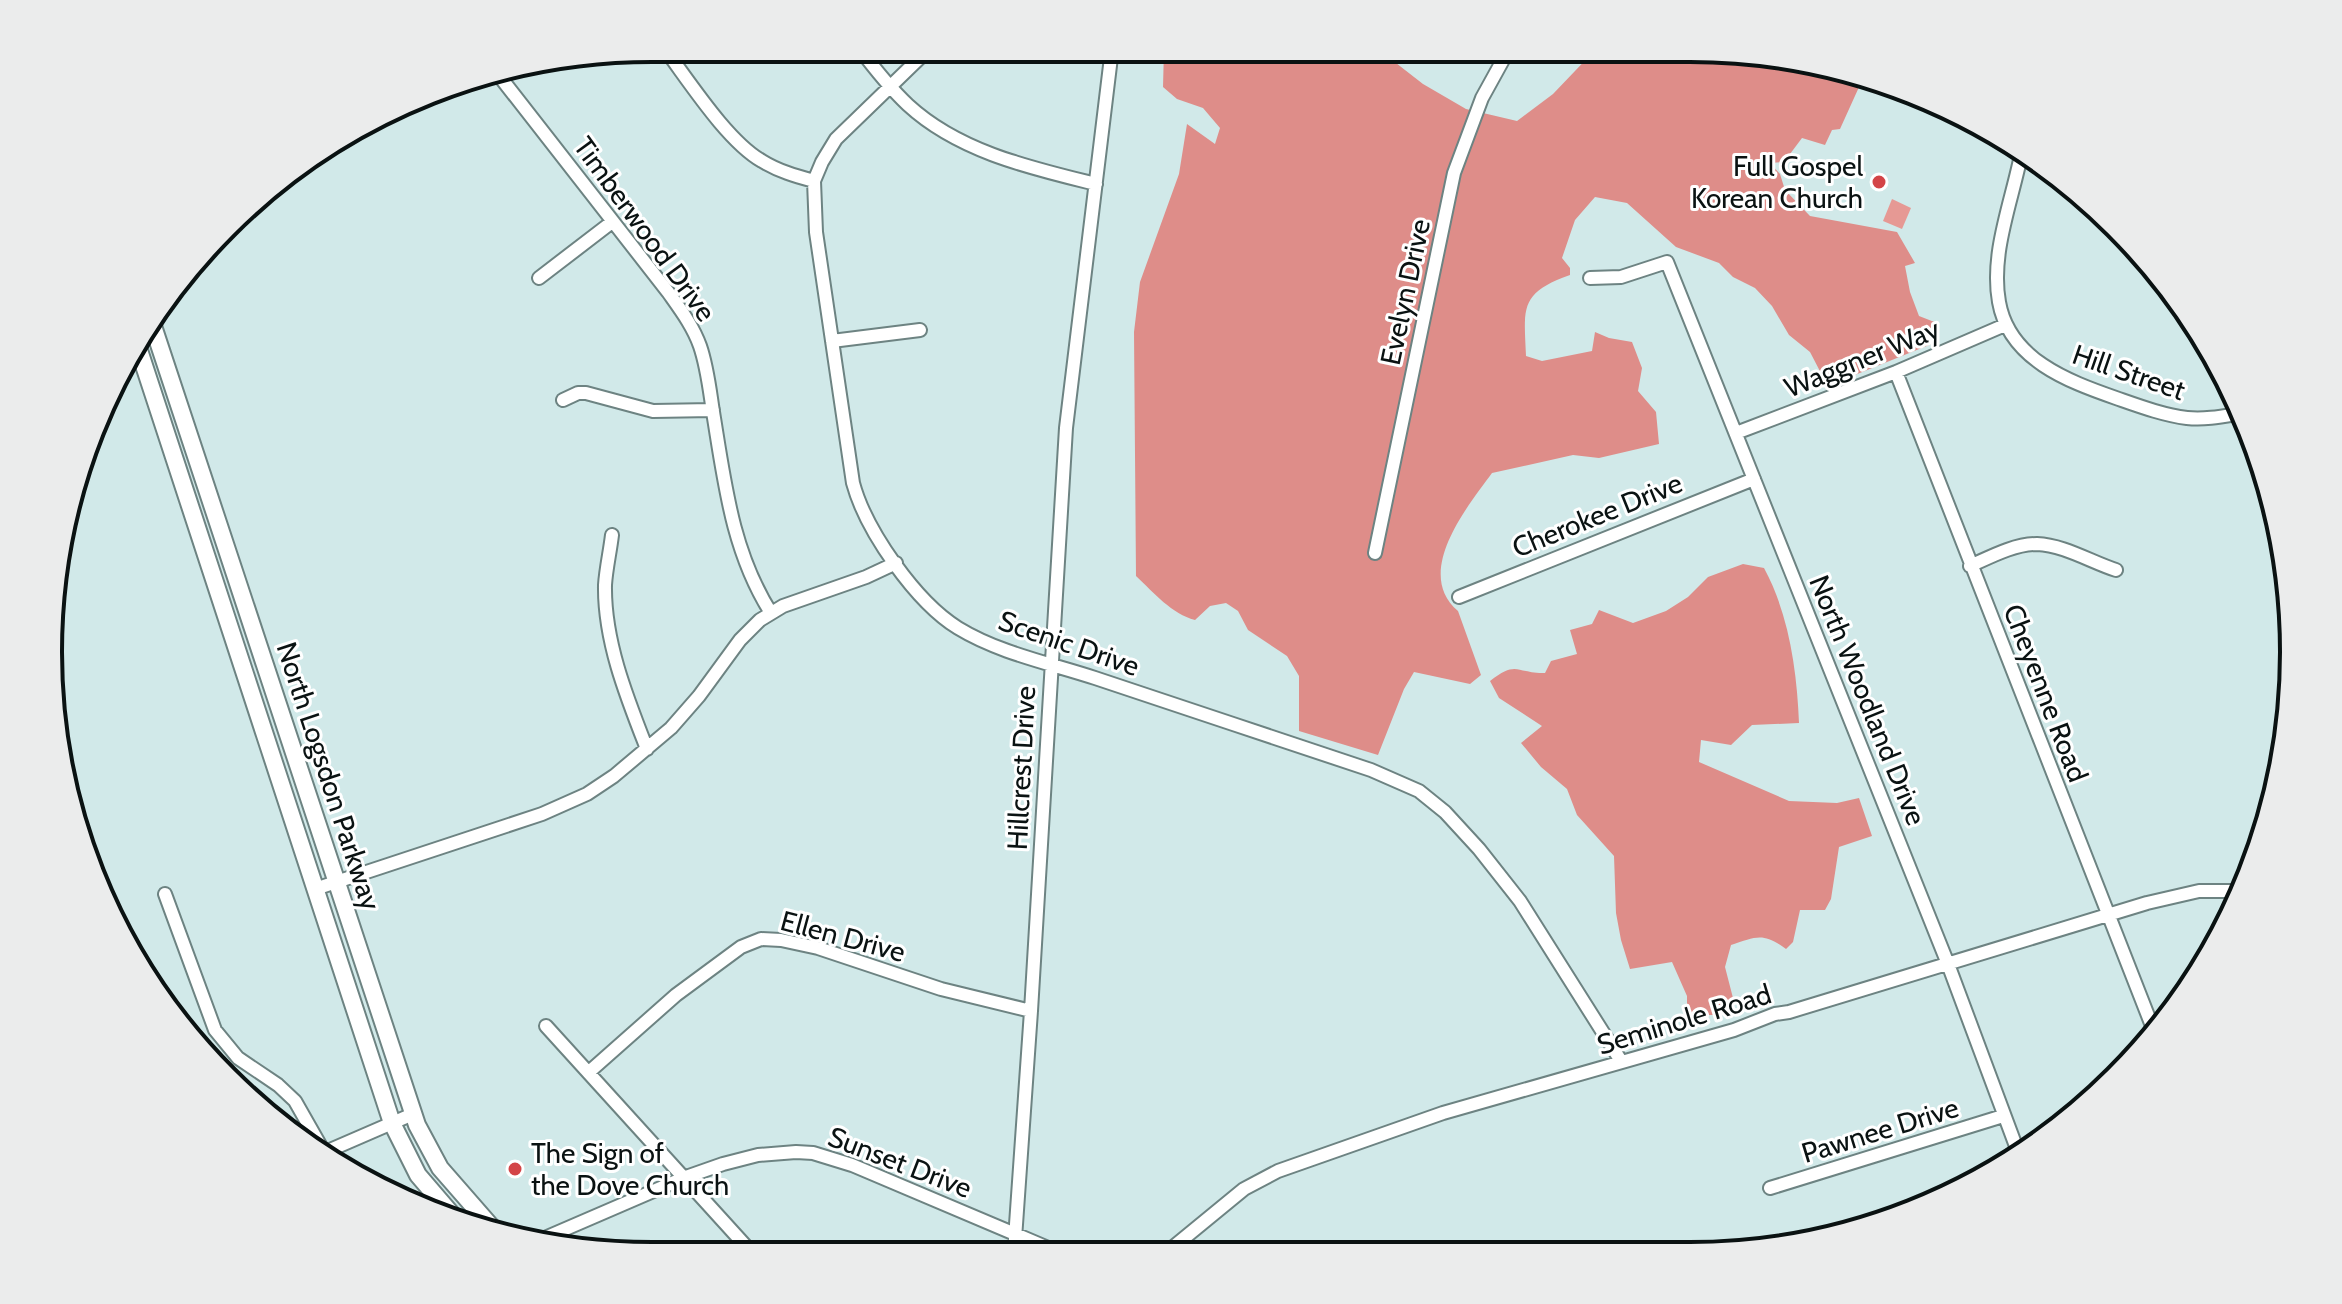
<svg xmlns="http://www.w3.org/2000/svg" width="2342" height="1304" font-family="Cabin,sans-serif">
<rect width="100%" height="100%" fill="#d1e9e9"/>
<path fill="#e69994" d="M1892,199l19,9 -9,21 -19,-8z"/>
<path fill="#de8d89" d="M1164,49h214l45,35 43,25 51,12 36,-27 43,-45h133l118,20 17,7 -24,53 -8,1 -7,15 -23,-7 -18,24 -14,1 10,11 5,16 25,26 87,16 18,31 -10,3 5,26 9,24 18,7 2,18 -99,40 -17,-4 -13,-25 -21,-17 -17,-29 -17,-18 -22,-11 -14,-14 -43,-16 -49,-44 -32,-6 -20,23 -13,38 8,10v7c-51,18 -46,33 -44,81l16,5 50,-10 3,-19 14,6 23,4 10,26 -4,23 18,21 3,32 -60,14 -26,-3 -81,18c-25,34 -79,100 -34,138l23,64 -11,9 -56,-12 -10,17 -26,66 -79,-24v-55l-12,-20 -39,-26 -10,-19 -12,-8 -16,3 -15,14c-23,-6 -41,-27 -59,-44l-2,-244 6,-50 39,-108 8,-50 28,20 5,-16 -17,-20 -26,-9 -14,-12z
M1743,564l21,4c25,46 33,103 35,155l-47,2 -21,20 -30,-5 -2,22 90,39 48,2 22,-5 13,38 -33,11 -8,52 -6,11h-25l-7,32 -7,7c-23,-17 -30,-12 -55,-4l-6,22 8,31 -18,17h-28v-19l-15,-34 -42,7 -9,-29 -5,-27 -2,-57 -37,-41 -10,-26 -26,-22 -20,-24 21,-17 -43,-28 -9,-17c28,-22 26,-7 55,-8l6,-12 26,-7 -7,-24 22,-6 7,-14 34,13 33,-12 22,-14 20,-20z"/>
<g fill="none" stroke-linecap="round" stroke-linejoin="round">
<g stroke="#6d8382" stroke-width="16">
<path id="minor" d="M664,48c25,33 63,93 98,113 16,10 34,15 52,20
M859,48c15,20 31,40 49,57 51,47 123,63 188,79
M930,48l-94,91 -14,23 -8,19 2,51 37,251c13,48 63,119 105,145 41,25 91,35 137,50 92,31 184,61 276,92l48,21 26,21 34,37 41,52 101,160
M497,73l171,219c12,17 25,34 32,54 8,23 10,48 14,72 11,68 19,135 57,195
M2022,150c-9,49 -32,102 -23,152 10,57 68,79 117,96 23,8 47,17 71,20 19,2 37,-2 55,-5
M539,278l73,-56
M1590,278l31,-1 46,-15 281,702 72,193
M832,341l88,-11
M1896,372l258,659
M563,400l15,-7h8l67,18 60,-1
M1736,433l160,-61 109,-47
M612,535c-2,17 -6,34 -7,50 -1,56 22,113 42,164
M1375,553l79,-380 28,-75 27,-49
M1970,566c20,-9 44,-22 67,-22 27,1 54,18 79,26
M1459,597l295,-118
M315,889l227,-75 45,-20 27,-18 57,-48 28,-32 41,-56 20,-20 23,-14 83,-29 30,-14
M165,894l50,136 23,28 40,27 17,16 29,51
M546,1026l207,228
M589,1072l87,-77 65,-48 20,-8 20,1 37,8 123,41 90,22
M323,1153l90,-39
M1770,1188l233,-72
M540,1240l146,-63 37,-13 35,-9 38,-3 17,1 39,12 208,88
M1014,1253l17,-242 35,-583 46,-379
M1166,1253l78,-64 34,-18 165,-58 291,-83 41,-16 14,-2 358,-109 52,-12h42"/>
</g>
<g stroke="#6d8382" stroke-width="20">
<path id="major" d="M150,317l267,808 23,43 55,63
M137,344l255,779 26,52 42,49"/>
</g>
<use href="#minor" stroke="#fff" stroke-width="12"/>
<use href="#major" stroke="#fff" stroke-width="16"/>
</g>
<g fill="#d34447" stroke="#fff" stroke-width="3">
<circle cx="1879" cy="182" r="8"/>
<circle cx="515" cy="1169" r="8"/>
</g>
<g text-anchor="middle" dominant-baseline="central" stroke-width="6" stroke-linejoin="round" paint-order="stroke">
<g font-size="28" fill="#0a1212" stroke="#fff" text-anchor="end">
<text x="1863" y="166">Full Gospel<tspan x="1863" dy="32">Korean Church</tspan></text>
<text x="531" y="1153" text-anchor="start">The Sign of<tspan x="531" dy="32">the Dove Church</tspan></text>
</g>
<g font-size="28" fill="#0a1212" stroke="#fff">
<text transform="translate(645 229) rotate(54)">Timberwood Drive</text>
<text transform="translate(1405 292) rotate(-78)">Evelyn Drive</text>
<text transform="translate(1862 358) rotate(-22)">Waggner Way</text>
<text transform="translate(2129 372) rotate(19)">Hill Street</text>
<text transform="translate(1597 515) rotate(-22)">Cherokee Drive</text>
<text transform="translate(1069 643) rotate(19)">Scenic Drive</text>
<text transform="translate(2046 693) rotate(69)">Cheyenne Road</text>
<text transform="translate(1868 700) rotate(68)">North Woodland Drive</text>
<text transform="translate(1021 768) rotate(-87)">Hillcrest Drive</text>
<text transform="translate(329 776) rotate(72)">North Logsdon Parkway</text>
<text transform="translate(843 936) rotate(15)">Ellen Drive</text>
<text transform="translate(1684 1019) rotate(-17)">Seminole Road</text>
<text transform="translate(1880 1130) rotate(-17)">Pawnee Drive</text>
<text transform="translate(900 1162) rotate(21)">Sunset Drive</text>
</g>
</g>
<path d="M0 0H2342V1304H0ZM652 62H1690A590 590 0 0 1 2280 652V652A590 590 0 0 1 1690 1242H652A590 590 0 0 1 62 652V652A590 590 0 0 1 652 62Z" fill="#ebecec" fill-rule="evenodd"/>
<path fill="none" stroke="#0a1212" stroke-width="4" d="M652 62H1690A590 590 0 0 1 2280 652V652A590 590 0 0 1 1690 1242H652A590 590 0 0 1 62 652V652A590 590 0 0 1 652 62Z"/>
</svg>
